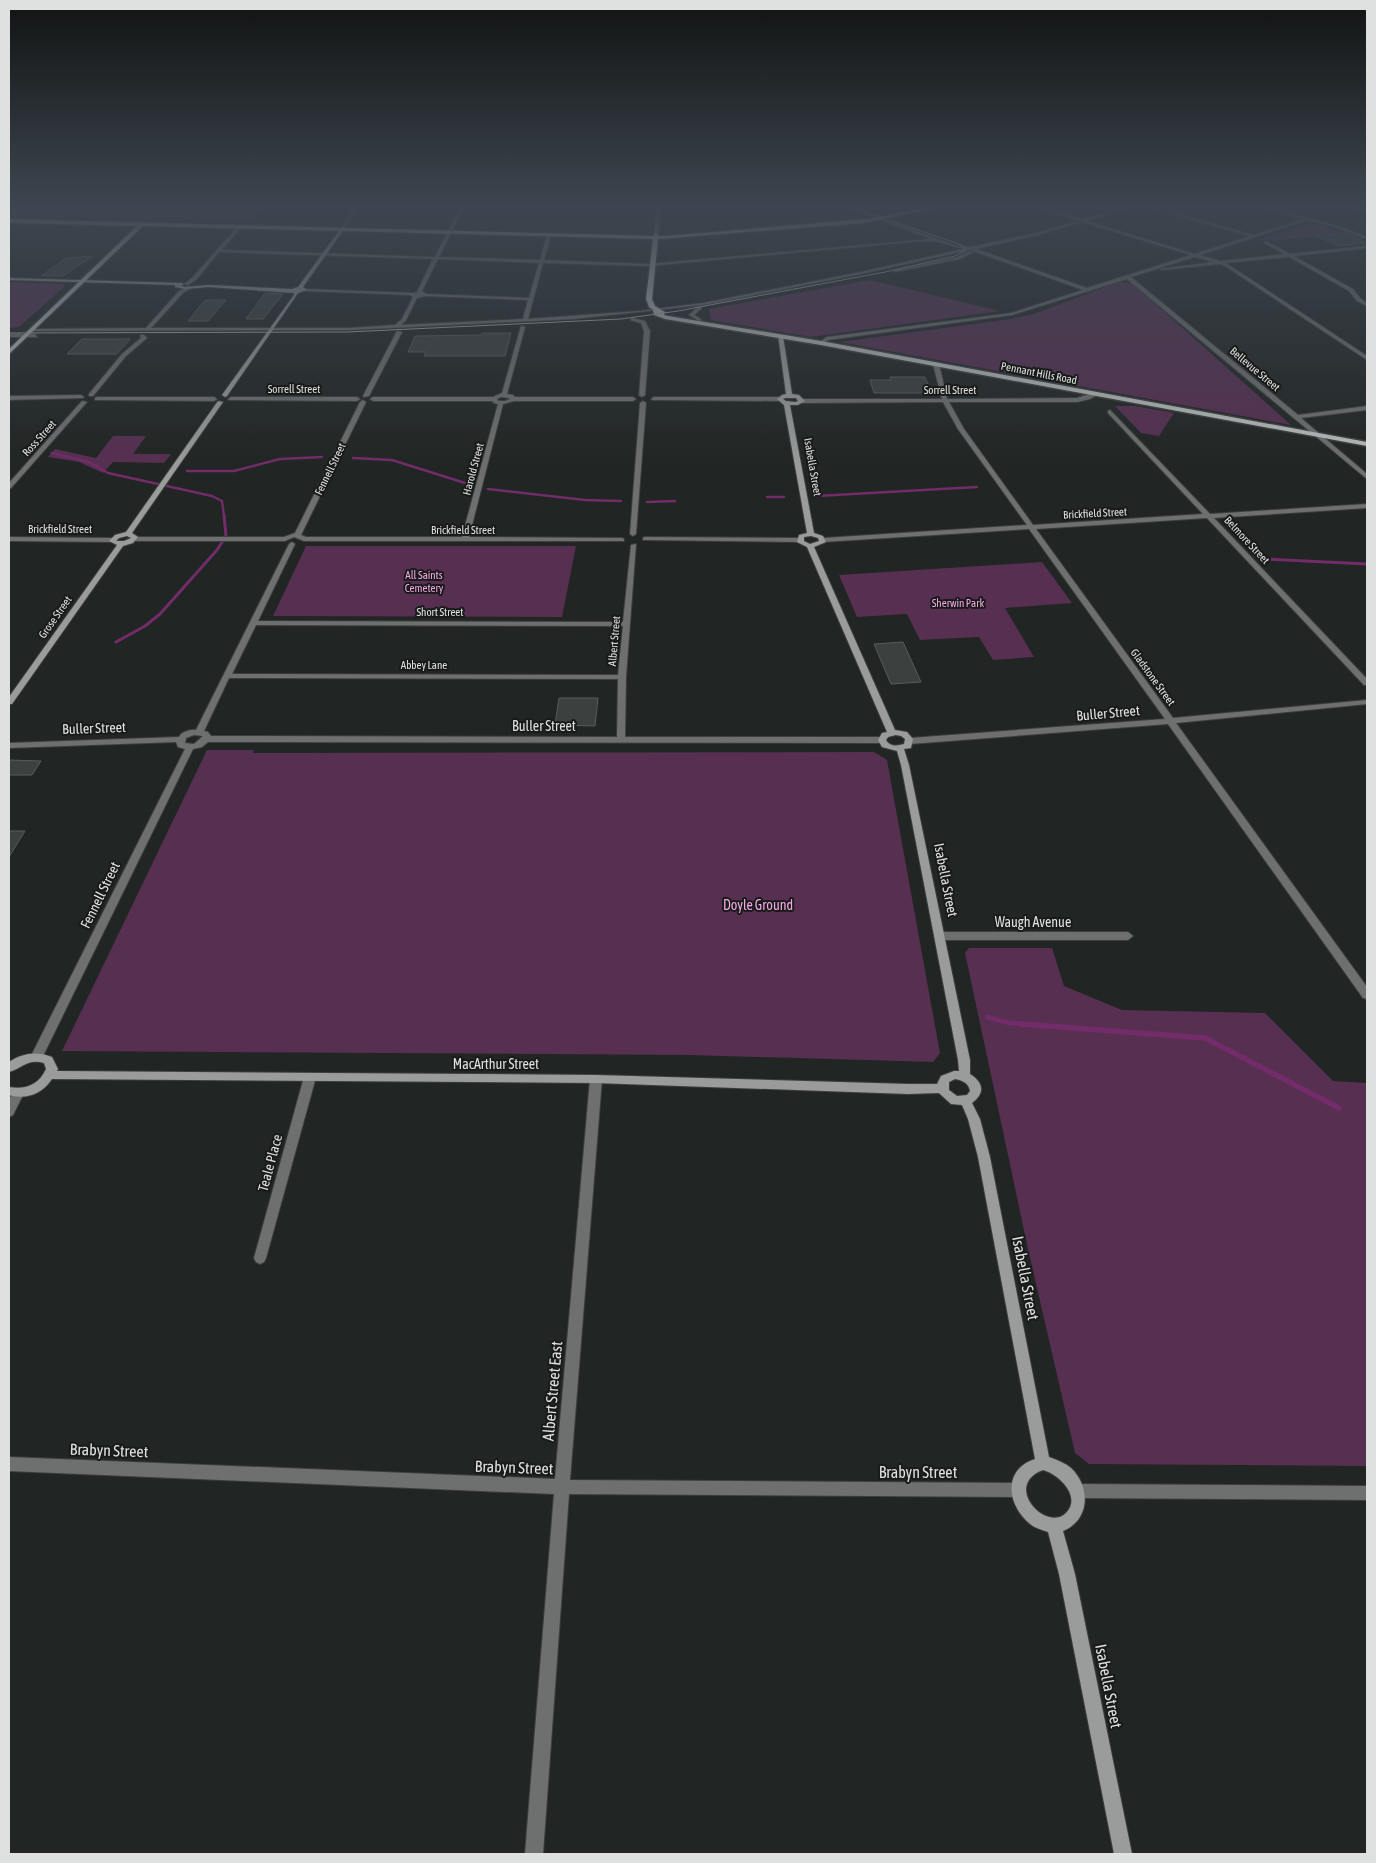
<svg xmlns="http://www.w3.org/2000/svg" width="1376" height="1863" font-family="'Asap Condensed',sans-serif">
<rect width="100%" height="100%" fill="#212523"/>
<path fill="#572f51" d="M9,207h256l-18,15 -238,-6z
M1310,223l37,10 -75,8 -16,-1z
M870,280l130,31 -189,26 -100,-17 -2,-11z
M9,282l54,2 2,2 -46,41 -10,1z
M1119,282l13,1 159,142 -451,-83 171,-23 23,-5z
M1115,406h20l39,7 -15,23 -18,-3z
M113,436h33l-13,18h38l-7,9 -51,-1 -10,11 -24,-11 -31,-5 7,-8 41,9z
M306,546h270l-14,71 -289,-1z
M1042,562l30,41 -67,5 29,49 -41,3 -14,-23 -59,3 -13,-26 -50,3 -18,-42z
M207,750h47l-1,3 621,-1 13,8 53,293 -7,9 -245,-7 -626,-4z
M969,948h83l12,38 58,24 143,3 68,68 34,2v383l-278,-2 -14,-11 -47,-204 -63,-296z"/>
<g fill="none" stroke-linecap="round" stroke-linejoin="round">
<path stroke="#722c69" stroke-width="2.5" d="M52,453l37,9 19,11 104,23 10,5 2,15
M353,458l39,2 73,23
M187,471h47l46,-12 42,-2
M488,489l97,11 36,1
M817,496l160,-9
M767,497h17
M647,502l28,-1"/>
<path stroke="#722c69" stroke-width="3" d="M1265,559l102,5
M116,642l29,-16 15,-12 57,-64 9,-14 -2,-21"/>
<path stroke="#722c69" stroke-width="4.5" d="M987,1017l22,6 28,2"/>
<path stroke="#722c69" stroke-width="5.5" d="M1021,1024l184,14 134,70"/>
</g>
<path fill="#3c403e" stroke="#585c5a" d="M1347,233l20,10 -28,3 -23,-10z
M93,256l-30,20h-22l25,-18z
M265,293l18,1 -20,25h-17z
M205,300h21l-18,21h-20z
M482,333h29l-6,23h-81l2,-4h-18l7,-16 66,-1z
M82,339h48l-13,15h-50z
M890,377h35l7,16h-58l-4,-13h21z
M903,642l18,40 -30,2 -17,-40z
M559,698h39l-3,28 -40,-1z
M9,760l32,1 -9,14h-23z
M9,831h16l-16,26z"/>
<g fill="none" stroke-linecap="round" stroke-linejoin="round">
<g stroke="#3c3f3d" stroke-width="2">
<path id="street" d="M460,207h4l-25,50 101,3 7,-25 2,-1 2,1 -7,25 104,4 283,-25 -51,-19 1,-2 76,28 13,1 66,-14 42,-12 -42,-14h5l42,12 42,-12h6l-44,14 108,33 55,-18 -104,-29h6l102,28 49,-16 -44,-12h6l77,20 25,10v2l-27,-10 -32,-9 -108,35 20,6 65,-7 -21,-11 2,-2 24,13 77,-8v2l-73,8 59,33 8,10 6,4v3l-10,-5 -8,-10 -60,-34 -63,6 141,93v4l-142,-94 -5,-2 -58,6 -2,-1 53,-7 -18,-5 -64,20 167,138 69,-9v4l-66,8 66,56v5l-240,-200 -115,36 -184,25 -7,5 -3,-2 9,-6 184,-24 72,-23 -113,-40 -109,24 -158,31 -130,14 -223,11 -319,1 -2,-1 2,-1 115,-1 33,-37 10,-5 2,2 -8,5 -32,35h199l45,-3 7,-6 11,-22 -3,-2 -105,-4 -2,-1 2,-1 109,4 3,-1 16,-33 -214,-7 -23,28 -8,5 -4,-1 8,-6 47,-53 3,1 -20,24 213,7zM1082,222l109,33 -104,33 -111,-39 62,-14zM922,241l17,1 24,7 -102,23 -158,31 -64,8 -111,8 15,-56 105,3zM438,259l101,4 -10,35 -102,-4 -5,-3zM426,296l102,4 -5,19 -122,6 5,-5 11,-22z
M844,207h5l30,10 -3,1z
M1353,207l14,2v2l-13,-3z
M353,210l3,1 -12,18h-2z
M659,210l2,1 -3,24 -2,1 -2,-1 3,-24z
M970,251l2,2 -12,6 -65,13 -2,-1 64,-14z
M698,307l4,1 -8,7 7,4 -2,2 -10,-6z
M632,318l13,3 5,10 -5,64 -3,2 -3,-2 5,-64 -3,-8 -11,-3z
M521,326l4,1 -18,67 6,1 2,2h118l3,2 -3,2h-119l-11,3 -34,133 153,1 2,1v2h-320l-10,-4 -9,4h-151l-3,-2 3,-2h150l11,-4 65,-131 3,-2 3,2 -65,133 5,2h156l36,-133 -4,-1 -2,-2h-119l-3,-2 3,-2h120l9,-4zM501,397l8,1 1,1 -5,2h-7l-1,-2z
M397,331l5,1 -33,64 -5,1 -1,-1z
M35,334l2,3h-28v-3z
M140,335h4l3,3 -21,18 -33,40h-4v-2l33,-40 19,-16z
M936,362l3,2 8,35 130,-1 19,-6 3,2 -9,5 -13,3h-128l15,27 69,96 170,-11 -95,-101v-2l2,-1 100,104 157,-10v4l-153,10 153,161v6h-3l-157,-167 -171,11 137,189 194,-18v4l-191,19 191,264v12l-4,-1 -195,-274 -258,20 -4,-3 4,-3 255,-19 -136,-190 -206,13 -3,-2 3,-2 204,-13 -69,-96 -15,-27 -141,1 -3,-2 3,-2h140l-9,-35z
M81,395l3,2 -1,1 -74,2v-4z
M97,397h117l3,2 -3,2 -119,-1v-2z
M231,397h126l3,2 -3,2 -128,-1 -1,-1z
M654,397h126l3,2 -3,2 -128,-1 -1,-1z
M82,401l5,1 -76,86 -2,1v-6z
M643,401l3,2 -10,131 -3,2 -3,-2 10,-131z
M9,537l103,1 3,2 -3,2 -103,-1z
M645,537l154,1 3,2 -3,2 -156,-2v-2z
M292,542l3,2 -37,77 365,1 8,-77 5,-1 -10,133 -1,60h257l4,3 -4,3 -674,-1 -6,5 -9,2 -150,307 -2,3 -4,1 -4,-1 -2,-3 154,-307 -7,-2 -2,-5 -167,6v-5l170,-6c2,-5 12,-8 17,-7l93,-186zM256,625l367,1 -5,49 -386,-1zM229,678l389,1 -1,58 -406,-1 -3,-4 -4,-1zM194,735l9,1 -9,8 -9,-1 1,-5z
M939,932h189l5,4 -5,4h-189l-5,-4z
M310,1073l4,1 2,3 -50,181 -2,4 -4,2 -4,-2 -2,-4 50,-181 2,-3z
M596,1075l4,1 2,3 -32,401 448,3 5,2 2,5 -2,5 -5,2 -449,-3 -26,360h-18l29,-360 -545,-23v-14l546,22 35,-400 2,-3z
M18,1088l4,2 2,3 -11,22 -4,2v-17l5,-10z
M1077,1484l290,2v14l-290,-2 -5,-2 -2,-5 2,-5z"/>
</g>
<g stroke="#3c3f3d" stroke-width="2">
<path id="secondary" d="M342,227l3,1 -42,59 4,3 -9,3 -71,103 -2,1 -3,-2 72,-100v-2l-85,-6 -24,2 -10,-2v-2l-166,-5v-2l173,5 2,2h-4l5,2 24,-2 83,4 6,-2z
M778,335l5,1 9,58 7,1 6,6 -7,4h-8l24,128 9,3 3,6 -12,5 81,183 12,2 6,7 -2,9 -7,1 5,16 61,295v14c14,9 15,19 2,29l8,16 10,38 59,300c8,3 16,6 22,11 20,19 19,52 -8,63l12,43 57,280h-18l-55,-280 -11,-42c-6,-2 -13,-4 -18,-8 -23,-19 -28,-54 5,-65l-57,-302 -10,-38 -6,-14 -11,-1 -12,-11 -31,1 -312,-11 -544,-4c-10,15 -26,21 -43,16v-8c16,3 30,-2 37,-18l-2,-6c-16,-5 -22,5 -35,9v-10c14,-9 27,-11 43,-5l6,12 -1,2 539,4 312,9h29l4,-8 13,-5h5l-1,-11 -57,-295 -4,-14 -15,-4 -4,-7 4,-7 5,-1 -80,-185 -10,-5 2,-7 8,-2 -23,-128 -7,-6 5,-4 4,-1zM785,398h11l2,3 -3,1 -9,-1 -3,-2zM811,536l7,2 1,3 -9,3 -6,-3v-4zM896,735l5,1 4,3 -1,5c-7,2 -14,3 -18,-4l2,-3zM955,1079c7,1 14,4 15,12l-3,4 -10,1 -8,-6v-8zM1043,1470c16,4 39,27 23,43 -20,20 -64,-28 -23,-43z
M218,401l5,1 -91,131 6,4 -5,6 -10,3 -111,158h-3v-7l108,-152 -8,-4 6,-6 11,-3zM127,536l4,2 -7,3h-8l3,-3z"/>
</g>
<g stroke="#3c3f3d" stroke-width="3">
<path id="primary" d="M930,207h9l-73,16 -208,16 -6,60 3,7 10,6 -1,3 4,1 153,25 546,101v4l-546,-101 -156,-26 -11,-4 -1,-5 -4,-3 -3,-8 7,-60 -510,-13 -134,128v-5l128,-123 -128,-3v-4l644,17 3,-3 3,3h7l200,-17z"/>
</g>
<use href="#street" fill="#6e706f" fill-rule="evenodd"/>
<use href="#secondary" fill="#999c9b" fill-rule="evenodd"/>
<use href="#primary" fill="#babebc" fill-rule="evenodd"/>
<path stroke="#abaeac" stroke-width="1" d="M9,333l339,-1 273,-13 57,-8 207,-39 70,-16 10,-5 -2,-5 -7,-3 -104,-36"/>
</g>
<linearGradient id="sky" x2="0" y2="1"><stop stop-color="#121413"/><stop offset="0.44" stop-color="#3d4650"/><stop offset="1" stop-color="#3d4650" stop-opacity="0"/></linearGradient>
<rect width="1376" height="468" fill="url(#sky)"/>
<g text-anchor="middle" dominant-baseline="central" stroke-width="4" stroke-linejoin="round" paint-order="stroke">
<g font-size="11" fill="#dfe1e0" stroke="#181b1a">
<text transform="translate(1255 369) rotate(40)">Bellevue Street</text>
<text transform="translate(1039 373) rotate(11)">Pennant Hills Road</text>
<text x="294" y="389">Sorrell Street</text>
<text x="950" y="390">Sorrell Street</text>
<text transform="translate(39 438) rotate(-48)">Ross Street</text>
<text transform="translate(813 467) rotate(80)">Isabella Street</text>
<text transform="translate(330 469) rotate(-64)">Fennell Street</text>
<text transform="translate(473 469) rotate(-75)">Harold Street</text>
<text transform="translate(1095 513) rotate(-3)">Brickfield Street</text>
<text x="60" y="529">Brickfield Street</text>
<text x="463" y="530">Brickfield Street</text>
<text transform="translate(1247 540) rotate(47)">Belmore Street</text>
<text x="440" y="612">Short Street</text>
<text transform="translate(55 617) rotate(-55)">Grose Street</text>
<text transform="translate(614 641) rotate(-85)">Albert Street</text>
<text x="424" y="665">Abbey Lane</text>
<text transform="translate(1153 677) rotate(54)">Gladstone Street</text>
</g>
<g font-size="11" fill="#f6a7e8" stroke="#181b1a">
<text x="424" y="575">All Saints<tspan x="424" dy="13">Cemetery</tspan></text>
<text x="958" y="603">Sherwin Park</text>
</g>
<g font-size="14" fill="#dfe1e0" stroke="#181b1a">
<text transform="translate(1108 713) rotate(-5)">Buller Street</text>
<text x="544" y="726">Buller Street</text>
<text transform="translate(94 728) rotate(-2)">Buller Street</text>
<text transform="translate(946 880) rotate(79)">Isabella Street</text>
<text transform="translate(100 895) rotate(-64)">Fennell Street</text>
<text x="1033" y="922">Waugh Avenue</text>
<text x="496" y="1064">MacArthur Street</text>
<text transform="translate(270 1163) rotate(-75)">Teale Place</text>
</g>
<g font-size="14" fill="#f6a7e8" stroke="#181b1a">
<text x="758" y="905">Doyle Ground</text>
</g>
<g font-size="16" fill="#dfe1e0" stroke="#181b1a">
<text transform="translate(1026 1278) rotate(79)">Isabella Street</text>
<text transform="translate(552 1391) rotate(-85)">Albert Street East</text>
<text transform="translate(109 1450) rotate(2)">Brabyn Street</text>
<text transform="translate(514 1467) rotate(2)">Brabyn Street</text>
<text x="918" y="1472">Brabyn Street</text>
<text transform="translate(1109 1686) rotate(79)">Isabella Street</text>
</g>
</g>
<rect width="1376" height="1863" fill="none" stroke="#dfe1e0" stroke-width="20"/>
</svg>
